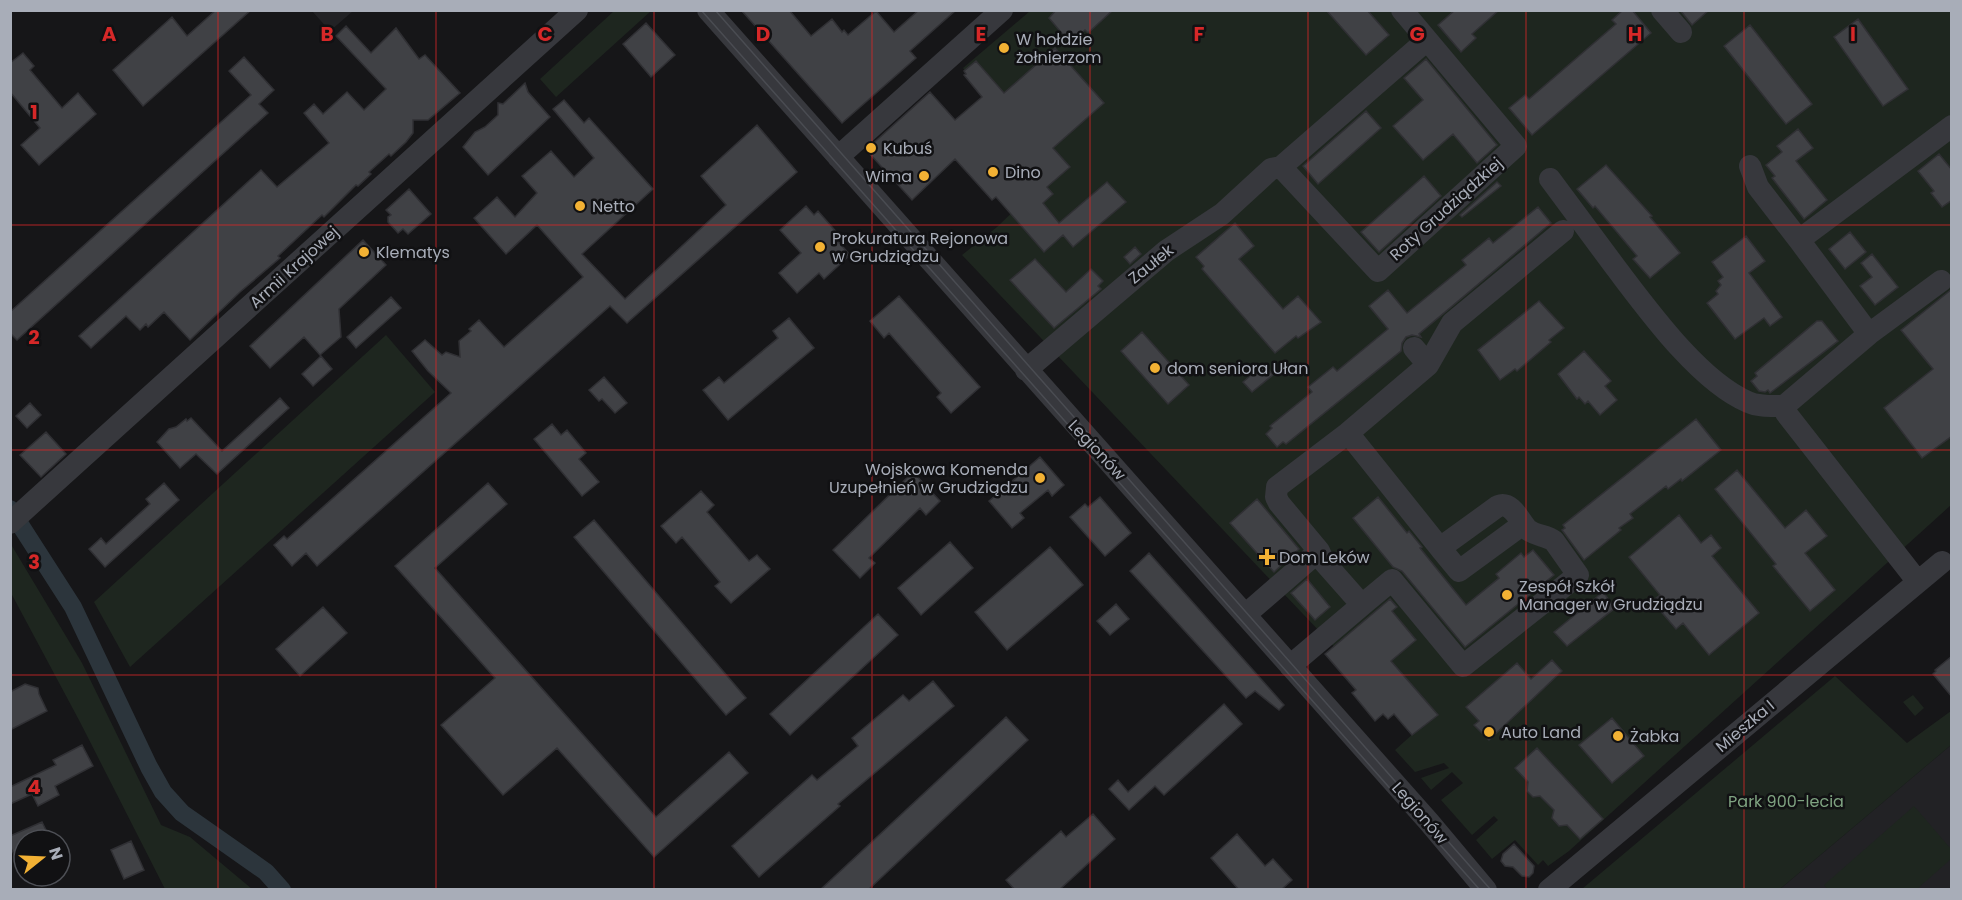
<svg xmlns="http://www.w3.org/2000/svg" width="1962" height="900" font-family="Poppins,sans-serif">
<rect width="100%" height="100%" fill="#161618"/>
<path fill="#222225" d="M312,11h41l-23,20z
M1951,745v144h-171z"/>
<path fill="#1e261f" d="M614,11h37l-95,86 -16,-18z
M1030,11h921v494l-382,346 -21,15 -5,-6 -5,5 -23,-25 -23,19 -16,-19 22,-20 -4,-4 -22,19 -31,-35 22,-17 -11,-11 -21,18 -10,-12 28,-10 -5,-5 -29,9 -20,-22 20,-18 -453,-477 35,-28 50,-48 -84,-111z
M386,335l49,57 -305,275 -36,-65z
M12,546l70,117 79,162 29,12 62,52h-87l-85,-167 -69,-129 -1,-45z
M1835,676l72,67 44,-32v34l-171,144h-198z
M1913,695l11,13 -9,8 -12,-14z
M1914,806l37,43v10l-34,30h-90l-3,-4z"/>
<g fill="none" stroke-linecap="round" stroke-linejoin="round">
<path stroke="#2c353c" stroke-width="18" d="M10,509l63,98 76,160 14,25 19,21 84,59 16,18"/>
</g>
<path fill="#404145" stroke="#303034" stroke-width="1.5" d="M216,10h35l-108,96 -30,-36 59,-53 15,19z
M741,10h48l22,26 21,-17 10,13 2,-2 4,5 28,-24 18,21 25,-22h37l-46,41 6,7 -74,65z
M1056,10h57l-25,23 -3,-3 -15,13 -21,-25z
M1326,10h41l22,25 -23,20z
M1455,10h44l-27,24 4,4 -15,14 -23,-27z
M1623,10h9l19,23 -119,102 -23,-27 16,-13 4,4 87,-75 -4,-4z
M1680,10h29l-17,15z
M1858,19l50,70 -25,17 -49,-69z
M646,23l29,32 -24,22 -28,-33z
M1750,25l62,79 -26,20 -62,-78z
M346,26l25,27 25,-25 23,31 6,-4 35,38 -32,27h-15v13l-7,9 -15,14 -2,-2 -20,18 2,2 -13,12 -2,-1 -32,32 -2,-2 -44,41 2,2 -40,34 -50,48 -26,-28 -16,15 -2,-3 -6,6 -14,-14 -35,32 -12,-12 182,-166 16,17 52,-44 -25,-30 10,-9 9,10 24,-22 17,18 22,-21 -50,-53z
M1055,48l49,55 -51,45 17,19 -23,20 6,7 -10,9 16,20 48,-41 19,20 -53,45 -10,-12 -19,17 -48,-55 -4,3 -37,-41 -43,41 -44,-48v-4l62,-56 25,28 27,-23 -18,-22 2,-1 -2,-3 12,-10 28,32z
M23,53l11,13 -4,4 32,38 16,-15 18,21 -57,51 -18,-20 19,-17 -30,-36v-29z
M244,57l30,33 -15,14 9,9 -251,227 -7,-7v-21l241,-217 -22,-24z
M1426,59l71,86 -20,18 -24,-29 -30,26 -30,-34 30,-26 -19,-22z
M525,83l3,9 22,25 -62,58 -25,-28 12,-15 10,-5 13,-12v-12l5,1z
M564,100l20,23 5,-5 64,71 -71,65 43,45 101,-94 -25,-29 56,-51 40,47 -170,151 -17,-17 -293,260 -11,-13 -14,13 -18,-21 10,-9 3,3 164,-146 -23,-22 -16,-20 13,-11 17,15 4,-3 14,5 -1,-16 12,-10 -2,-2 10,-9 25,27 79,-70 -46,-52 -31,29 -32,-36 23,-21 18,20 22,-24 -15,-17 29,-25 23,26 20,-19 -41,-49z
M1366,111l15,17 -63,56 -15,-18z
M1798,129l15,19 -17,13 31,39 -23,19 -32,-41 3,-2 -9,-11 16,-13 -5,-6z
M1939,154l13,16v30l-10,7 -11,-14 3,-2 -16,-20z
M1606,165l46,51 -2,1 30,36 -30,25 -17,-19 4,-3 -42,-50 -2,2 -16,-19z
M1424,176l17,20 -62,56 -18,-20z
M1497,182l4,4 -39,31 -2,-2z
M409,189l22,25 -23,20 -5,-5 -5,4 -10,-11v-5l3,-2 -5,-5z
M806,206l8,9 4,-4 21,24 -4,3 15,17 -26,24 -5,-6 -22,20 -18,-20 22,-20 -21,-23z
M1538,207l13,16 -132,111 2,3 -9,-2 -6,2 -4,6 -1,8 -115,93 -3,-2 -6,5 -11,-13 6,-6 -2,-2 42,-34 -4,-5 25,-20 4,4 51,-42 -19,-23 19,-16 19,23 59,-48 -4,-5 27,-22 4,5z
M1235,223l19,23 -15,13 44,50 15,-13 23,26 -23,16 -2,-2 -21,17 -73,-84 2,-3 -8,-9z
M1850,232l16,20 -21,17 -16,-20z
M1746,236l19,25 -16,12 33,44 -12,9 -6,-8 -29,21 -28,-36 11,-9 -2,-3 5,-6 -3,-4 5,-4 -11,-15z
M363,240l23,25 -47,44 2,28 -21,18 -16,-18 -34,31 -20,-22z
M1135,247l6,7 -11,10 -6,-7z
M1872,254l26,33 -23,18 -15,-19 12,-9 -11,-14z
M1035,259l31,33 25,-23 12,12 -5,5 3,3 -47,39 -44,-48z
M1952,289v147l-30,22 -38,-50 49,-39 -32,-39z
M899,296l81,91 -29,26 -14,-16 4,-4 -52,-60 -5,5 -14,-17z
M391,297l10,11 -45,40 -9,-11z
M1539,301l25,27 -15,12 2,2 -34,29 -2,-2 -15,11 -22,-30z
M789,318l25,30 -86,72 -25,-30 16,-13 5,6 54,-45 -5,-7z
M1817,321h5l16,20 -68,52 -2,-3 -3,2 -6,-1 -8,-10 6,-5 -2,-3z
M1142,332l47,53 -21,19 -47,-53z
M1584,351l27,30 -6,5 12,14 -17,15 -12,-14 -3,3 -6,-7 -2,2 -19,-25z
M321,356l11,13 -19,17 -11,-12z
M1264,364l9,11 -21,17 -9,-10z
M604,377l23,26 -12,10 -13,-14 -3,2 -10,-11z
M280,398l9,10 -72,66 -21,-20 -16,14 -23,-26 12,-13 7,-2 10,-8 1,2 4,-3 31,33z
M30,403l11,12 -14,13 -11,-12z
M1696,419l25,31 -39,31 -1,-2 -13,10 -2,-3 -36,28 3,4 -14,10 2,2 -37,30 -22,-30 3,-2 -2,-3z
M552,424l9,11 6,-5 19,23 -7,6 20,23 -17,14 -48,-57z
M46,432l20,22 -25,23 -21,-22z
M1040,457l24,28 -12,11 -4,-6 -28,23 4,5 -12,10 -23,-27z
M1737,470l48,58 21,-18 21,26 -22,17 30,37 -25,21 -37,-45 3,-2 -61,-75z
M913,472l27,29 -14,14 -6,-7 -51,50 6,5 -15,15 -27,-28z
M164,483l15,17 -74,67 -16,-18 12,-11 5,6 44,-40 -4,-5z
M488,483l19,21 -72,64 221,249 73,-65 19,21 -94,84 -97,-109 -54,47 -62,-70 54,-47 -100,-112z
M701,491l13,14 -7,7 42,49 8,-6 13,14 -39,34 -16,-17 5,-4 -38,-45 -6,6 -15,-17z
M1100,497l31,36 -26,23 -35,-39 15,-13 3,3z
M1378,497l29,36 2,-2 13,16 -2,1 46,57 33,-27 -3,-4 25,-21 3,4 9,-7 21,25 -89,72 -63,-76 -9,-4 -40,-49z
M1257,499l42,50 -25,23 -44,-49z
M1679,515l22,28 10,-8 10,13 -9,8 47,57 -50,42 -26,-32 -7,6 -24,-28 8,-6 -31,-38z
M594,520l152,178 -20,17 -152,-178z
M950,542l23,26 -52,47 -23,-27z
M1050,547l33,38 -76,65 -32,-38z
M1149,553l135,152 -5,5 -24,-19 -9,7 -116,-127z
M1307,579l23,28 -15,13 -24,-27z
M1603,592l12,16 -48,38 -13,-14z
M1390,599l7,8 -5,4 24,29 -25,21 47,54 -26,20 -18,-21 -6,5 -5,-5 -8,7 -23,-28 4,-3 -31,-36z
M1116,604l13,15 -19,16 -13,-14z
M323,607l24,26 -47,43 -24,-27z
M878,614l20,21 -108,100 -20,-21z
M1952,656v41l-19,-23 3,-3 -1,-1z
M1552,660l10,11 -73,69 -15,-15 5,-4 -13,-14 51,-44 14,16z
M933,681l21,25 -116,98 2,2 -81,71 -27,-31 80,-71 5,5 41,-34 -6,-8 51,-43 6,6z
M25,684l13,4 1,6 8,17 -37,19v-38z
M1224,704l18,20 -78,71 -9,-9 -26,24 -20,-21 9,-9 10,12z
M1006,717l22,23 -160,150h-48z
M1612,718l32,38 -32,27 -33,-38z
M82,745l11,21 -38,20 4,9 -21,11 -6,-12 -22,10v-17l46,-22 -3,-5z
M1537,748l66,71 -23,20 -13,-14 -8,1 -7,-8 2,-8 -14,-14 -7,1 -6,-6 1,-9 -13,-14z
M1093,814l22,25 -56,51h-44l-9,-10 55,-49 5,6z
M42,822l9,18h-27v35l-14,-29v-10z
M1237,834l28,32 8,-7 19,21 -11,10h-42l-28,-32z
M131,841l13,29 -20,9 -13,-29z
M1514,844l20,22 -1,7 -4,4 -7,-1 -9,-9 -8,-1 -4,-5 2,-7z"/>
<g fill="none" stroke-linecap="round" stroke-linejoin="round">
<path stroke="#37383d" stroke-width="22" d="M708,10l721,812 57,68
M1402,10l114,136 -138,125 -97,-104 146,-127
M1662,10l19,22
M838,157l164,-147
M1750,166l8,21 41,53
M1550,179c22,30 44,59 66,89 32,42 83,113 132,134 11,5 23,4 36,4
M1869,334l72,-53
M1428,365l24,-42 111,-92
M1026,370l140,-119 56,-37 49,-45 10,-2
M1348,433l92,115 58,-42c14,-5 21,14 29,23 8,7 19,6 27,12l24,34 -115,91 -71,-86 -30,25
M10,523l567,-513
M1440,548l19,23 64,-47
M1918,582l-132,-169 -2,-7 85,-72 -70,-94 153,-114
M1245,615l74,-64
M1290,666l72,-61 -38,-43 -5,-11 -40,-48 -3,-6 1,-10 71,-54 80,-68 -14,-17
M1549,890l393,-328"/>
<path stroke="#4a4c52" stroke-width="1.5" d="M701,10l779,880
M715,10l776,880"/>
</g>
<path fill="none" stroke="#d62828" stroke-width="1.5" stroke-opacity="0.55" d="M218,10v880M436,10v880M654,10v880M872,10v880M1090,10v880M1308,10v880M1526,10v880M1744,10v880M10,225h1942M10,450h1942M10,675h1942"/>
<g fill="#f2b134" stroke="#111113" stroke-width="2">
<circle cx="1004" cy="48" r="6"/>
<circle cx="871" cy="148" r="6"/>
<circle cx="993" cy="172" r="6"/>
<circle cx="924" cy="176" r="6"/>
<circle cx="580" cy="206" r="6"/>
<circle cx="820" cy="247" r="6"/>
<circle cx="364" cy="252" r="6"/>
<circle cx="1155" cy="368" r="6"/>
<circle cx="1040" cy="478" r="6"/>
<path d="M1264 548h6v6h6v6h-6v6h-6v-6h-6v-6h6z"/>
<circle cx="1507" cy="595" r="6"/>
<circle cx="1489" cy="732" r="6"/>
<circle cx="1618" cy="736" r="6"/>
</g>
<g text-anchor="middle" dominant-baseline="central" stroke-width="5" stroke-linejoin="round" paint-order="stroke">
<g font-size="16" fill="#a8adb8" stroke="#111113" text-anchor="start">
<text x="1016" y="39">W hołdzie<tspan x="1016" dy="18">żołnierzom</tspan></text>
<text x="883" y="148">Kubuś</text>
<text x="1005" y="172">Dino</text>
<text x="912" y="176" text-anchor="end">Wima</text>
<text x="592" y="206">Netto</text>
<text x="832" y="238">Prokuratura Rejonowa<tspan x="832" dy="18">w Grudziądzu</tspan></text>
<text x="376" y="252">Klematys</text>
<text x="1167" y="368">dom seniora Ułan</text>
<text x="1028" y="469" text-anchor="end">Wojskowa Komenda<tspan x="1028" dy="18">Uzupełnień w Grudziądzu</tspan></text>
<text x="1279" y="557">Dom Leków</text>
<text x="1519" y="586">Zespół Szkół<tspan x="1519" dy="18">Manager w Grudziądzu</tspan></text>
<text x="1501" y="732">Auto Land</text>
<text x="1630" y="736">Żabka</text>
</g>
<g font-size="16" fill="#a8adb8" stroke="#111113">
<text transform="translate(1446 209) rotate(-42)">Roty Grudziądzkiej</text>
<text transform="translate(1151 264) rotate(-39)">Zaułek</text>
<text transform="translate(294 267) rotate(-42)">Armii Krajowej</text>
<text transform="translate(1097 450) rotate(47)">Legionów</text>
<text transform="translate(1745 726) rotate(-40)">Mieszka I</text>
<text transform="translate(1420 813) rotate(49)">Legionów</text>
</g>
<g font-size="16" fill="#7fa381" stroke="#111113">
<text x="1786" y="801">Park 900-lecia</text>
</g>
</g>
<g font-size="20" text-anchor="middle" font-weight="bold" fill="#d62828" stroke="#111113" stroke-width="5" stroke-linejoin="round" paint-order="stroke">
<text x="109" y="41">A</text>
<text x="327" y="41">B</text>
<text x="545" y="41">C</text>
<text x="763" y="41">D</text>
<text x="981" y="41">E</text>
<text x="1199" y="41">F</text>
<text x="1417" y="41">G</text>
<text x="1635" y="41">H</text>
<text x="1853" y="41">I</text>
<text x="34" y="119">1</text>
<text x="34" y="344">2</text>
<text x="34" y="569">3</text>
<text x="34" y="794">4</text>
</g>
<rect width="1962" height="900" fill="none" stroke="#a8adb8" stroke-width="24"/>
<g transform="translate(42 858) rotate(72)"><circle r="28" fill="#111113" stroke="#4d4f55" stroke-width="1.5"/>
<path d="M0-4.5L10 22L0 15L-10 22Z" fill="#f2b134"/>
<text y="-9" font-size="16" font-weight="bold" text-anchor="middle" fill="#a8adb8">N</text>
</g>
</svg>
